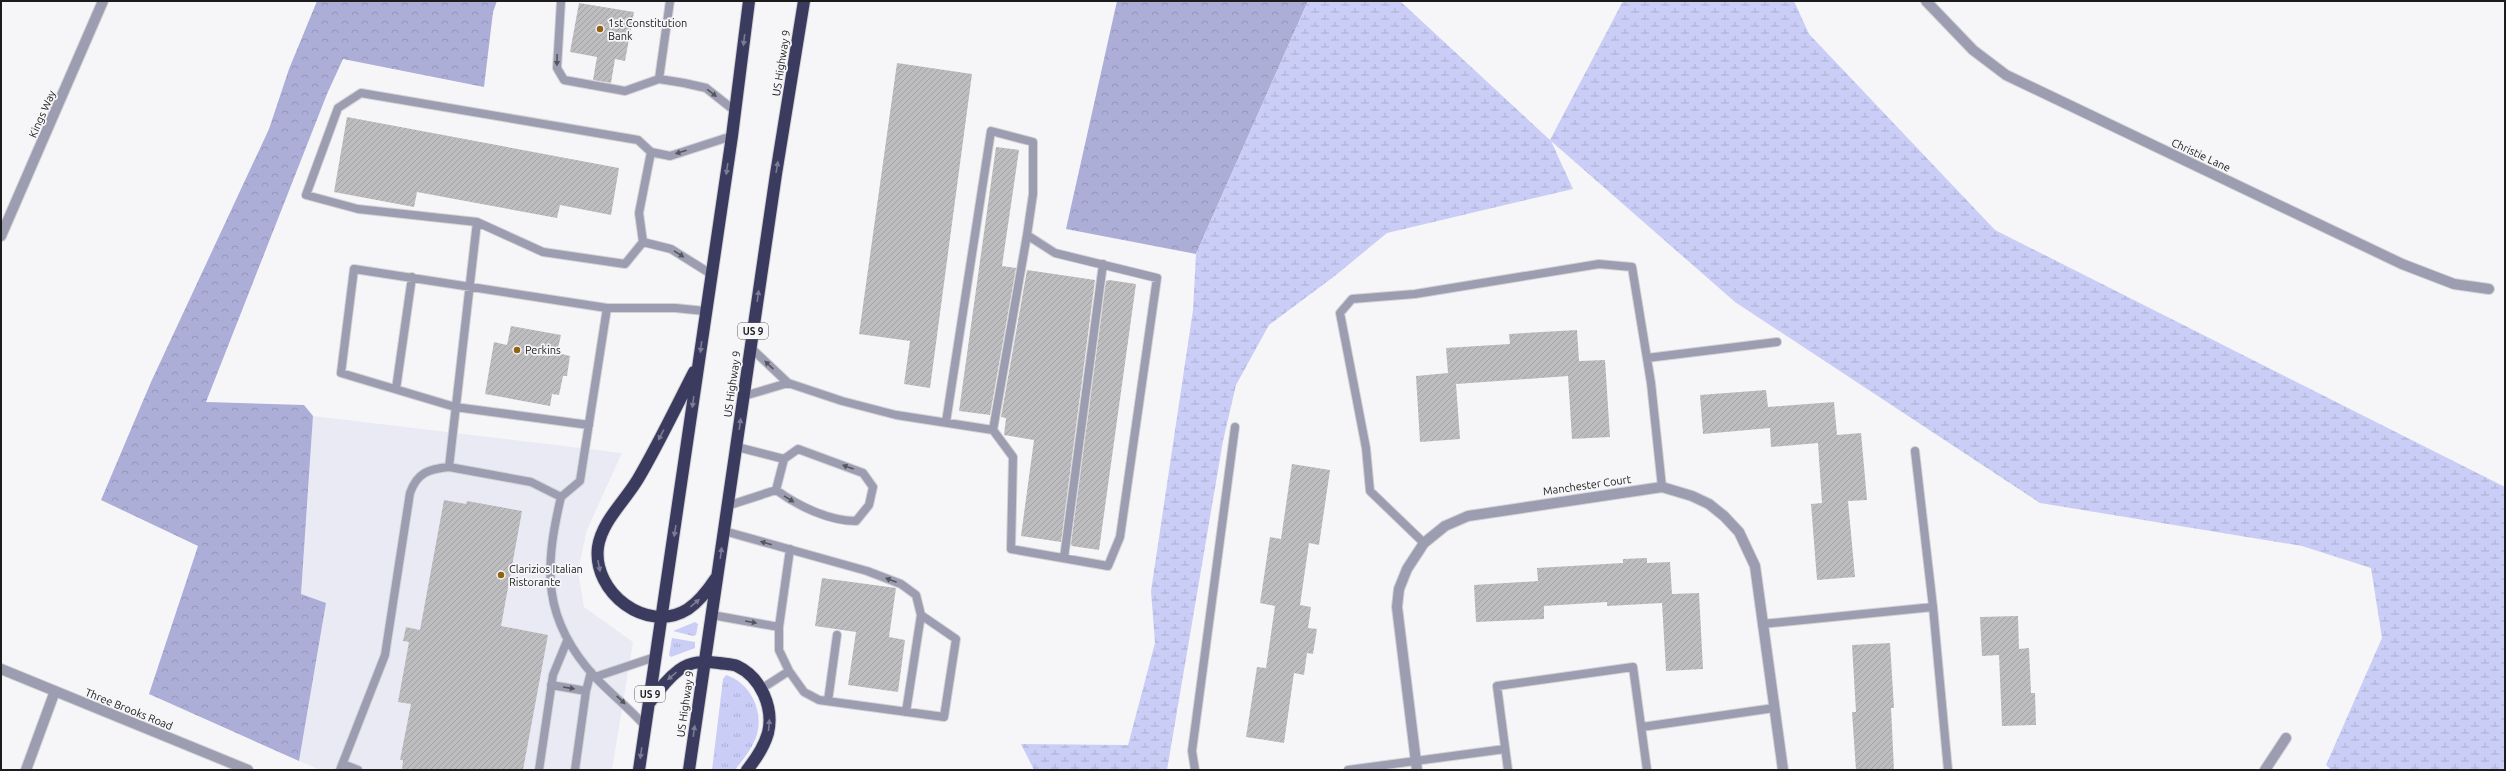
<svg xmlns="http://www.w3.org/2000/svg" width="2506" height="771" font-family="Ubuntu,sans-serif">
<defs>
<pattern id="grass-tufts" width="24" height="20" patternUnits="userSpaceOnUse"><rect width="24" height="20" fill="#cacdf5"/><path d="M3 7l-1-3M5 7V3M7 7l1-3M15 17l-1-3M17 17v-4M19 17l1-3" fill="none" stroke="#adafd2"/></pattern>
<pattern id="forest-crowns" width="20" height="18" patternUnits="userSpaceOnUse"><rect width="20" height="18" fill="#acaed8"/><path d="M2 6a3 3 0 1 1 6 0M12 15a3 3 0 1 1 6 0" fill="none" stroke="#9395b9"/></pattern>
<pattern id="wetland-marsh" width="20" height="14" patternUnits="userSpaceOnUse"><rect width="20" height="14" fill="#cacdf5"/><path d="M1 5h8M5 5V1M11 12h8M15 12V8" fill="none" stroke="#adafd2"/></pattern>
<pattern id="building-hatch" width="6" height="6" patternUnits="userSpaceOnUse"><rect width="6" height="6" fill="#bdbdc0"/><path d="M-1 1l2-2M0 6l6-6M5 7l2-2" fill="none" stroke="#a2a2a5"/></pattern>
</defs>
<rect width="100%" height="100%" fill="#f6f6f9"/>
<path fill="#e9eaf4" d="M313,416l309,37 -35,77 -9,41 6,36 49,35 -21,128h-292l-21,-9 27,-158 -25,-8z"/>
<path fill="url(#grass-tufts)" d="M695,622l3,2 -2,11 -3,1 -20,-5z
M672,638l23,4v6l-24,9 -2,-2z
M726,675c28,9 41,44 27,69 -5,10 -12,18 -18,26h-23l11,-91z"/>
<path fill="url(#forest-crowns)" d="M317,1h180l-4,11 -9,75 -141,-28 -16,35 -121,308 98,3 9,11 -12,178 25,9 -27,158 -150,-67 49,-148 -97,-46 50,-118 118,-253 20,-60z
M1117,1h191l-112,253 -130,-25z"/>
<path fill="url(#wetland-marsh)" d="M1308,1h92l150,139 73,-139h171l15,33 186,196 510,257v283h-174l-5,-5 56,-127 -11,-70 -69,-22 -262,-43 -305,-201 -184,-161 22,48 -186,44 -51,42 -67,50 -33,60 -13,56 -56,329h-133l-13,-26 107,1 27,-102 -4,-52 42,-281 3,-56z"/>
<path fill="url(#building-hatch)" d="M579,3l55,9 -9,49 -10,-2 -4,24 -18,-3 4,-23 -27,-5z
M897,63l75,11 -42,314 -26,-4 6,-43 -51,-7z
M347,117l272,51 -8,47 -51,-10 -3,13 -140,-26 -3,15 -80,-15z
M996,147l23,3 -17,116 14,2 -26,147 -31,-4z
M1027,270l68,10 -34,262 -40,-6 13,-96 -30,-5 2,-17 -5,-1z
M1109,280l27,4 -37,266 -27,-4 -1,-2 35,-263z
M511,326l50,9 -4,18 13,3 -3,20h-4l-4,19 -7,-1 -2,12 -65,-12 9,-52 13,3z
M1577,330l2,31 26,-1 5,77 -38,2 -4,-63 -112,8 4,55 -40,3 -4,-66 32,-3 -2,-25 64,-4 -1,-10z
M1766,390l2,17 66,-5 3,33 24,-2 6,67 -19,1 7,76 -38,3 -6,-76 11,-1 -4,-60 -47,4 -1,-19 -67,6 -3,-39z
M1292,464l38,6 -11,75 -10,-2 -9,62 11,2 -3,21 9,1 -4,25 -6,-1 -3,22 -10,-2 -10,70 -38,-6 11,-70 9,1 9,-62 -15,-3 10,-66 11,2z
M444,500l22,4 1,-3 55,10 -21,115 47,9 -25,135h-121l1,-10h-3l11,-56 -13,-2 11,-60 -6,-1 3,-14 14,3z
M1647,558v5l23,-1 2,32 27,-1 4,76 -37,2 -4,-68 -55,3v-4l-63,4v13l-68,3 -2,-37 64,-4 -1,-13 86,-5v-4z
M822,578l74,10 -7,49 16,3 -7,52 -50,-7 8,-53 -41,-6z
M2018,616l1,33 10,-1 2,45h4l1,32 -34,1 -3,-71 -17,1 -2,-39z
M1890,643l4,65h-3l3,62h-38l-4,-58h4l-4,-67z"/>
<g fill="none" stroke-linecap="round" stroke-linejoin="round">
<g stroke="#d3d3d6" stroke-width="10">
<path id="lane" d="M561,1l-4,67 7,12 61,11 34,-12 25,4 22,5 29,23
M659,79l11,-78
M477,222l66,30 82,12 18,-22 -4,-29 12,-61
M643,242l28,7 40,25
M750,347l38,36 54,18 54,14 97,15 20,27 -2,92 97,17 12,-29 37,-259 -102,-25 -28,-18 6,-41v-52l-42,-11 -45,291
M1647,358l130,-16
M396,389l16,-112
M744,396l44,-13
M589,425l-134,-18 -114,-34 13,-104 253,39
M993,430l34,-195
M1915,451l18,156 15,163
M449,467l82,15 30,15c-17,72 -19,122 34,180 16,17 34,31 50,49
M776,490l8,-31
M561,497l19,-16 27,-173h68l30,3
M727,506l49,-16c22,16 53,31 80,31l13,-16 4,-18 -10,-14 -65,-24 -14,10 -47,-12
M724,531l143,40 34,13 15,11 5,20 -15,97
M1424,543l-54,-52 -4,-43 -26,-135 12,-14 63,-5 184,-30 33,3 19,116 11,104
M1064,558l39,-294
M712,615l67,12 11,-78
M1762,624l171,-17
M779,627v23l10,21
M595,677l60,-20
M551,685l35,6
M761,689l28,-18 15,21 15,8 125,17 12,-78 -35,-24
M828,701l9,-66
M1642,727l132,-19
M343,764l15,6
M340,770l45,-115 25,-162c7,-20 18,-24 39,-26l28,-245 -119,-13 -52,-14 32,-87 23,-15 277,47 13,12 19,4 62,-20
M539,770l14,-95 14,-34
M575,770l11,-79 5,-19
M1195,770l-3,-19 43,-324
M1348,770l157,-21
M1508,770l-11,-84 136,-19 14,103"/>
</g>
<g stroke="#d3d3d6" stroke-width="12">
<path id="street" d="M1926,1l47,49 33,25 396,189 52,20 35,5
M1,236l102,-235
M1,669l247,101
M26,770l29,-79
M1417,770l-20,-163 2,-18 8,-20 17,-26 21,-17 23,-10 194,-29 30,9 17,8 15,12 15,16 16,34 28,204
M2265,770l21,-32"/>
</g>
<g stroke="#d3d3d6" stroke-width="14">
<path id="highway" d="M694,372c-18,35 -36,73 -56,107 -13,22 -36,42 -40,68 -6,45 49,88 90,62 12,-8 20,-19 28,-31
M650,702c9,-12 17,-23 29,-32 12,-9 25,-9 40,-7 6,1 13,1 18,3 24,11 37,42 31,67 -4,14 -12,26 -21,37
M639,770l93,-634 17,-135
M689,770l87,-596 28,-173"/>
</g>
<use href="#lane" stroke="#9c9db0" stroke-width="8"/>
<use href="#street" stroke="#9c9db0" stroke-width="10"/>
<use href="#highway" stroke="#3a3b5e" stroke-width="12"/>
</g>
<defs><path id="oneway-solid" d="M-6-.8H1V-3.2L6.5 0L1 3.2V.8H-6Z"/></defs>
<g fill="#7c7c94">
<use href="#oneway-solid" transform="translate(744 40) rotate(97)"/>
<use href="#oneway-solid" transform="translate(777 167) rotate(-81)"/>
<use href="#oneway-solid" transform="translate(727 169) rotate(98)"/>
<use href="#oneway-solid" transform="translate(758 296) rotate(-82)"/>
<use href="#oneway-solid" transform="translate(701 347) rotate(97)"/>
<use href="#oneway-solid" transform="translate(693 402) rotate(98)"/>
<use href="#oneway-solid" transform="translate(740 424) rotate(-82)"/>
<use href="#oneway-solid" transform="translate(661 435) rotate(118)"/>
<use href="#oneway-solid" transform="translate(675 531) rotate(99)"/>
<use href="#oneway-solid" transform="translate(721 553) rotate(-82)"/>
<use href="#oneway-solid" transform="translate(599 566) rotate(79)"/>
<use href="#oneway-solid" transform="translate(695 603) rotate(-40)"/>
<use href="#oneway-solid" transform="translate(672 676) rotate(140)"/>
<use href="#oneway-solid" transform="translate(769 725) rotate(-85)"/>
<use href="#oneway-solid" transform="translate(694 731) rotate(-82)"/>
<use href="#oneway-solid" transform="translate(641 753) rotate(98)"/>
</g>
<g fill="#56565f">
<use href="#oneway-solid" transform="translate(557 60) rotate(91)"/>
<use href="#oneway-solid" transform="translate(712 93) rotate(38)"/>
<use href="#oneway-solid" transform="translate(681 152) rotate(162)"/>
<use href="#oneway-solid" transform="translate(679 254) rotate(32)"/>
<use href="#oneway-solid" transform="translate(769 365) rotate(-137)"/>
<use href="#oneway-solid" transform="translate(848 467) rotate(-160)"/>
<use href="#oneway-solid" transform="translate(789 499) rotate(32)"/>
<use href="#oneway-solid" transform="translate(766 543) rotate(-164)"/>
<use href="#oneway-solid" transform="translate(891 580) rotate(-159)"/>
<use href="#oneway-solid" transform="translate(751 622) rotate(10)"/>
<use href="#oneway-solid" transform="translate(569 688) rotate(9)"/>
<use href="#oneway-solid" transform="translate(621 700) rotate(43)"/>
</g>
<g fill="#936112" stroke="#f6f6f9" stroke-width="1.5">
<circle cx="600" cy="29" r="4"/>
<circle cx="517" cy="350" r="4"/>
<circle cx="501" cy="575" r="4"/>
</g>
<g text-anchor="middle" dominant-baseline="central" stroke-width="3.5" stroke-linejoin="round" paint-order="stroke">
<g fill="#f6f6f9" stroke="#5d5d5f" stroke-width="1">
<rect x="738" y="323" width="30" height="16" rx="3"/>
<rect x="635" y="686" width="30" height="16" rx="3"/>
</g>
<g font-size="10" font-weight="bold" fill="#1c1c1d">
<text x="753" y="331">US 9</text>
<text x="650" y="694">US 9</text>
</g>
<g font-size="11" fill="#1c1c1d" stroke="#f6f6f9" text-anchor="start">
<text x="608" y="23">1st Constitution<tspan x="608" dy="13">Bank</tspan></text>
<text x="525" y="350">Perkins</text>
<text x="509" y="569">Clarizios Italian<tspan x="509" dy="13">Ristorante</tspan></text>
</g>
<g font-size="11" fill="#1c1c1d" stroke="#f6f6f9">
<text transform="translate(781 63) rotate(-81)">US Highway 9</text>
<text transform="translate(42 114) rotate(-66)">Kings Way</text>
<text transform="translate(2201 155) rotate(25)">Christie Lane</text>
<text transform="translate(732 384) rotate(-82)">US Highway 9</text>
<text transform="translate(1587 485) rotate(-8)">Manchester Court</text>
<text transform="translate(685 704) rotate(-82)">US Highway 9</text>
<text transform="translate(129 709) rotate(22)">Three Brooks Road</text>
</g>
</g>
<rect width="2506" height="771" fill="none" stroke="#1c1c1d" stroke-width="4"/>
</svg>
